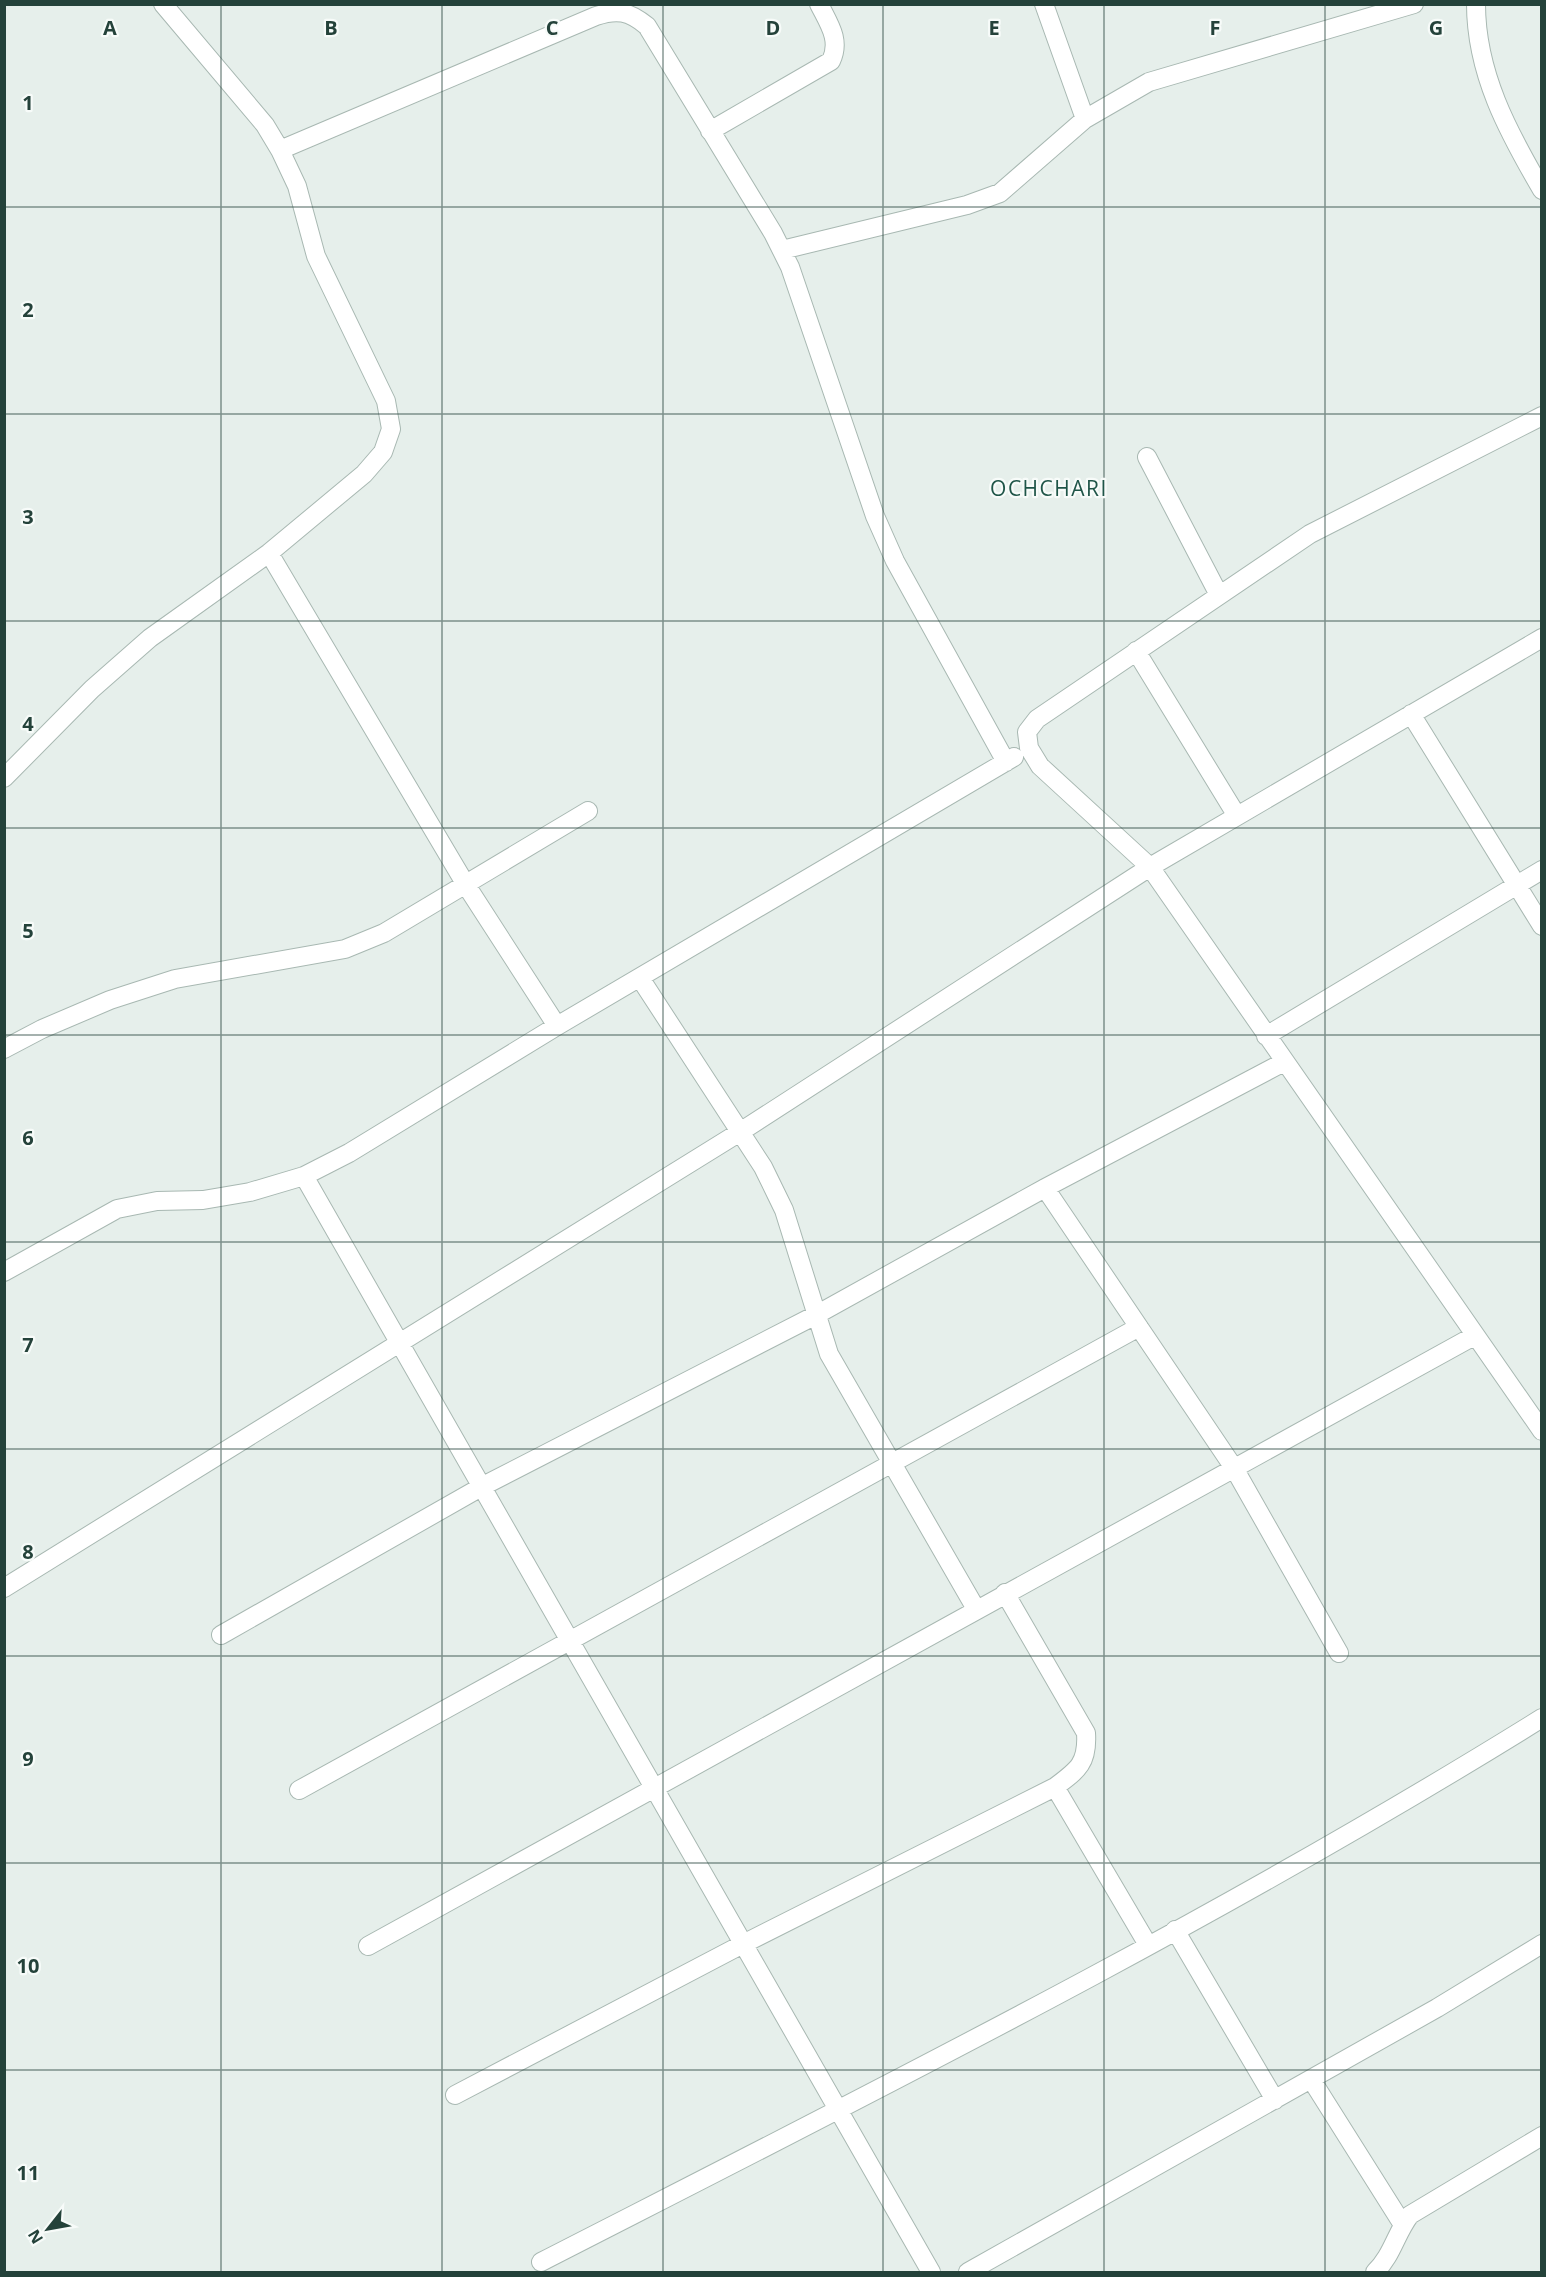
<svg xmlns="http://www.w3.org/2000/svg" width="1546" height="2277" font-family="'Open Sans',sans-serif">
<rect width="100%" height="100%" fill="#e6efeb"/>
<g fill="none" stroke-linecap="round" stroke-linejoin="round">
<g stroke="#a8b8b2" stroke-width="20">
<path id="street" d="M1044,4l41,115
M1476,4c0,69 32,128 66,186
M710,131l121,-70c10,-21 -2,-37 -12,-57
M280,150l316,-134c21,-7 33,-5 51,10l126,207 17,34 85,249 20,45 111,201
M782,250l185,-45 33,-12 85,-74 64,-37 265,-78
M1542,416l-232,118 -273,185 -10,13 2,16 11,18 110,101 392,-229
M1147,457l72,138
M269,553l197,332 91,141
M1136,651l101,165
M1411,714l131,212
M4,778l88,-89 58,-51 119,-85 95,-79 19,-22 8,-23 -5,-28 -70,-145 -19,-70 -17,-36 -15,-25 -102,-121
M640,978l123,189 21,43 45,144 147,255
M1266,1036l276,-166
M4,1049l38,-20 68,-29 65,-21 170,-30 39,-16 204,-122
M304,1176l627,1096
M1045,1188l189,280 105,185
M4,1272l113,-63 40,-8 46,-1 47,-8 54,-16 45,-23 208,-127 457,-269
M4,1588l736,-456 410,-265 392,564
M221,1635l262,-149 333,-171 229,-127 239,-126
M1055,1787l93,158
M299,1790l840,-463
M1175,1930l100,170
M368,1946l1106,-610
M1311,2079l92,146
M455,2095l288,-151 312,-157c23,-17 33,-24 31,-54l-81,-140
M541,2262c338,-173 678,-343 1001,-544
M968,2272l469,-264 105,-64
M1375,2272c17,-16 21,-39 35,-57l132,-79"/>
</g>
<use href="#street" stroke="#fff" stroke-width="18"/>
</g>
<path fill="none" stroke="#24423a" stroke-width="1.5" stroke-opacity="0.55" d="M221,4v2268M442,4v2268M663,4v2268M883,4v2268M1104,4v2268M1325,4v2268M4,207h1538M4,414h1538M4,621h1538M4,828h1538M4,1035h1538M4,1242h1538M4,1449h1538M4,1656h1538M4,1863h1538M4,2070h1538"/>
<g text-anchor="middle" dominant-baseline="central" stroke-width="4.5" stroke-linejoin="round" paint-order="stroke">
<g font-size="21" letter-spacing="1.5" fill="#1f5548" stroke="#f7fbf9">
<text x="1049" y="488">OCHCHARI</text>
</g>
</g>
<g font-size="20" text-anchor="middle" font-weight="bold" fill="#24423a" stroke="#f7fbf9" stroke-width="4.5" stroke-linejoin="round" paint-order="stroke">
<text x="110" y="35">A</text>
<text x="331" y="35">B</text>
<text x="552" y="35">C</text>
<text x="773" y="35">D</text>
<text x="994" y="35">E</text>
<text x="1215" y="35">F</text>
<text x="1436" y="35">G</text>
<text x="28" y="110">1</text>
<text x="28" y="317">2</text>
<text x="28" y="524">3</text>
<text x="28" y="731">4</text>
<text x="28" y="938">5</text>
<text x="28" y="1145">6</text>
<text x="28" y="1352">7</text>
<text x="28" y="1559">8</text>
<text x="28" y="1766">9</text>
<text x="28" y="1973">10</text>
<text x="28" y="2180">11</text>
</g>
<rect width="1546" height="2277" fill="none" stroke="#24423a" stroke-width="12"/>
<g transform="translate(48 2229) rotate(239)" stroke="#f7fbf9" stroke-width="4.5" paint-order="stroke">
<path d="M0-4.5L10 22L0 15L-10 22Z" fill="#24423a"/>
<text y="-9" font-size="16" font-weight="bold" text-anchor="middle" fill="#24423a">N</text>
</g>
</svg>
